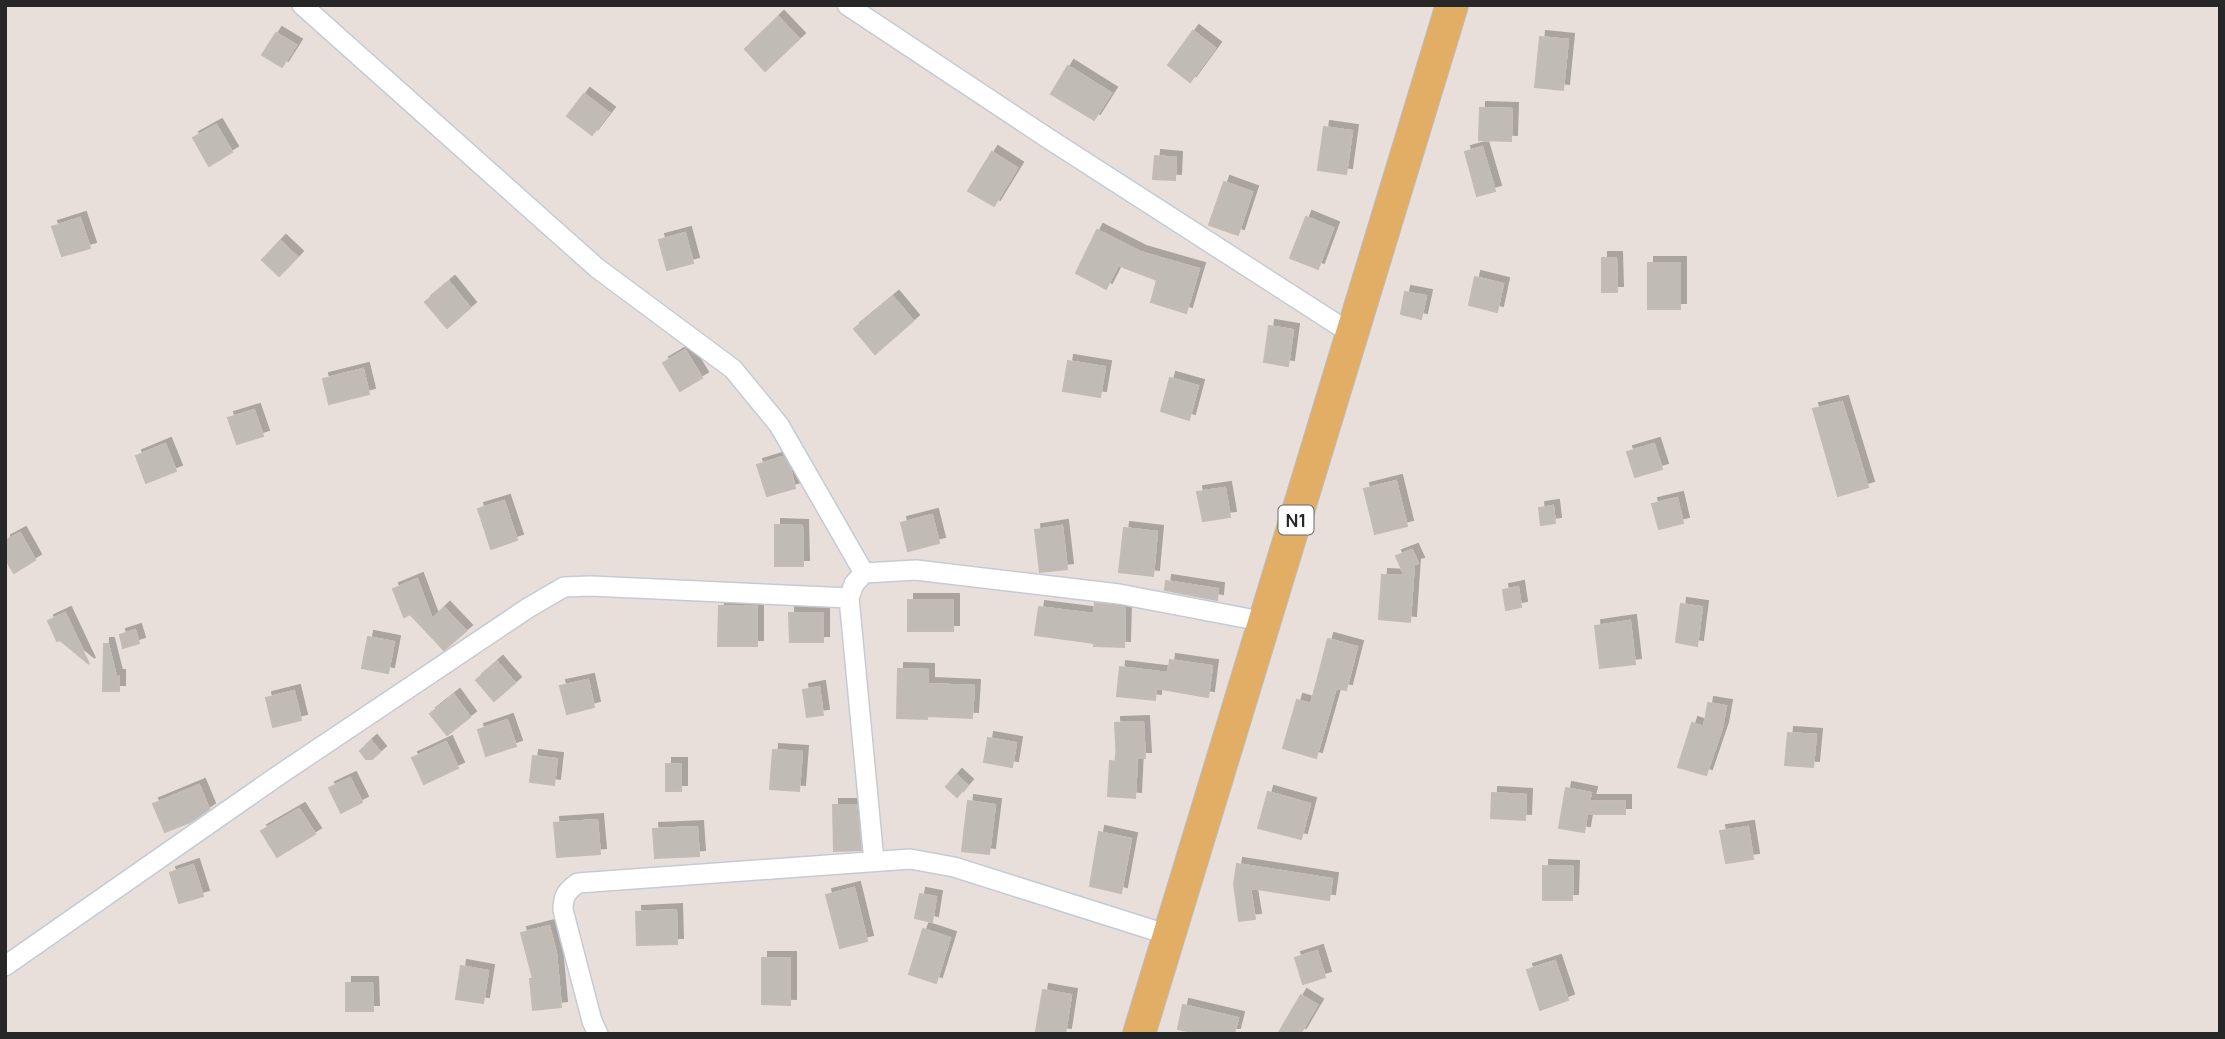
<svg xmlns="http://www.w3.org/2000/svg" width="2225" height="1039" font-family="Manrope,sans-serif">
<defs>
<filter id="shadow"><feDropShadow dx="6" dy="-6" stdDeviation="0" flood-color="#0004"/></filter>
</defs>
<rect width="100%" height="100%" fill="#e8dfda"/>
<path fill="#c1bbb5" stroke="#c3bbb4" stroke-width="2" filter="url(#shadow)" d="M778,17l21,22 -34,32 -20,-22z
M1193,31l22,17 -25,34 -22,-17z
M276,33l20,12 -14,22 -20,-12z
M1540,37l28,3 -5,50 -28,-3z
M1068,66l43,27 -17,27 -43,-26z
M584,94l25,19 -17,22 -25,-19z
M1480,108l32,1 -1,32 -32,-1z
M216,125l16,27 -23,14 -16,-28z
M1324,127l28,4 -6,43 -28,-4z
M1482,147l13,44 -18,5 -12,-44z
M992,152l25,16 -23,38 -26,-15z
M1155,156l21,2 -1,22 -22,-1z
M1224,182l28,10 -14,43 -29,-10z
M1306,217l27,11 -15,41 -28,-11z
M80,218l10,30 -28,8 -10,-29z
M1097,230l43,22 59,17 -13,44 -35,-11 6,-22 -39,-15 -12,24 -30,-16z
M685,233l8,30 -26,7 -8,-30z
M280,241l17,16 -18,19 -17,-16z
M1602,258h14l1,34h-15z
M1648,263h32v46h-32z
M1475,277l28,7 -6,28 -28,-7z
M449,282l21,26 -23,20 -22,-26z
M1405,292l21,4 -5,23 -20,-5z
M893,297l20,24 -38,33 -21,-25z
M1269,326l24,4 -5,36 -24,-4z
M685,350l17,28 -22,13 -17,-28z
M1068,361l37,6 -5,30 -37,-6z
M363,369l6,25 -40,10 -6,-25z
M1170,378l28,8 -9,34 -28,-9z
M1842,402l26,85 -30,9 -25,-87z
M254,410l9,26 -26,8 -9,-26z
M165,444l11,27 -30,12 -10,-27z
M1654,444l8,25 -27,8 -8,-25z
M783,457l7,11 5,20 -28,8 -10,-31z
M1396,481l11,45 -32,8 -11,-45z
M1225,488l5,29 -27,4 -6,-29z
M1677,498l6,25 -24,6 -7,-25z
M504,501l13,39 -26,9 -13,-40z
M1553,506l2,17 -14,2 -2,-17z
M932,515l7,28 -31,8 -7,-28z
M775,525l27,1 1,40h-28z
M1062,526l5,43 -27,3 -5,-42z
M1124,528l33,4 -4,44 -34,-4z
M20,533l15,27 -21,13 -9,-15v-17z
M1412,550l6,13 -4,1 -4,58 -31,-3 3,-44 23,1 -9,-20z
M417,579l15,40 12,-11 22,23 -22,19 -34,-36 -6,3 -11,-28z
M1166,581l52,8 -1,11 -52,-10z
M1518,587l3,20 -15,3 -3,-20z
M908,600h45v31h-45z
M1095,603l30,5 -1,39 -30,-1v-3l-59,-8 4,-28 55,7z
M1681,604l21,3 -5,39 -21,-4z
M719,606h38v40h-39z
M65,613l24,51 -29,-24 -3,1 -9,-20z
M789,613h34v29h-33z
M1630,621l5,43 -35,4 -5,-42z
M135,630l4,13 -16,5 -3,-13z
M368,637l26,5 -6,31 -26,-5z
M1328,639l29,8 -11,43 -10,-2 -20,70 -33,-10 14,-48 14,4z
M104,644h4l8,32h3v15h-16z
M1170,660l42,6 -4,31 -52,-9 -1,12 -38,-4 3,-29 48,6z
M497,662l18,21 -21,18 -18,-21z
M898,669l30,1v14l46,2 -2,32 -45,-2v3l-30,-1z
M588,680l6,27 -27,7 -7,-28z
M819,687l4,28 -16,2 -4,-27z
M294,691l7,29 -28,7 -7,-29z
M454,695l16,22 -23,18 -17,-21z
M1708,703l18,3 -4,22 -16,47 -28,-8 14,-44 12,4z
M507,720l9,26 -30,10 -8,-26z
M1143,722l2,36h-8l-2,40 -27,-2 2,-35 7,1 -2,-39z
M1788,733l28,2 -3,32 -28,-2z
M988,738l28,5 -4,24 -28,-5z
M371,741l9,11 -8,7h-6l-6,-8z
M446,742l12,26 -34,16 -12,-26z
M773,750l29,2 -3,39 -29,-2z
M533,756l24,3 -3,26 -24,-3z
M666,764h15v27h-15z
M956,775l11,10 -10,12 -11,-10z
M350,778l12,24 -21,11 -12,-25z
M199,785l10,24 -19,13 -25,10 -12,-28z
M1566,788l25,5 -2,8h36v13h-38l-3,18 -25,-4z
M1268,792l42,12 -9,35 -43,-11z
M1492,793l34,2 -1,25 -34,-2z
M968,801l27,4 -6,49 -27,-3z
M833,805h23l5,45 -27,1z
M299,809l16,25 -38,23 -16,-26z
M597,820l3,34 -43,3 -3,-34z
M697,827l2,29 -44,2 -2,-29z
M1748,827l5,32 -27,4 -6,-32z
M1099,832l32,7 -10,54 -31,-7z
M1237,864l95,15 -3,21 -79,-12 5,31 -16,2 -5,-37z
M193,865l10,31 -24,7 -9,-30z
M1543,866l30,1 -1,33h-29z
M854,888l13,53 -27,7 -14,-53z
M920,894l16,3 -4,25 -17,-4z
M676,910l1,34 -40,1 -1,-33z
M549,926l7,27 5,54 -28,3 -3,-31h3l-12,-46z
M923,929l27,9 -14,45 -27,-9z
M1317,951l8,26 -22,7 -8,-26z
M762,958h28v47l-28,-1z
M1555,961l13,39 -28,10 -13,-40z
M461,966l27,5 -5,32 -27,-4z
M346,983h26l1,28h-27z
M1043,990l28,5 -6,39 -29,-3z
M1301,995l16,10 -17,29h-22z
M1183,1005l55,13 -4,16h-34l-22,-5z"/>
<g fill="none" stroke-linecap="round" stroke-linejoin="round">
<g stroke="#c5cbd4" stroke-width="22">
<path id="street" d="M302,5l295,263 136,101 46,56 85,148
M847,5l199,132 306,197
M874,861l-25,-263 5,-14 10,-11 52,-3 203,24 147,28
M5,966l274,-191 249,-167 36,-21 27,-1 258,12
M598,1034l-6,-13 -29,-111c0,-13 3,-19 15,-27l332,-24 44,8 215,68"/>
</g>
<g stroke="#bebebe" stroke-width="34">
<path id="primary" d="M1139,1034l313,-1029"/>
</g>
<use href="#street" stroke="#fff" stroke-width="19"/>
<use href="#primary" stroke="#e2ad65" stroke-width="32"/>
</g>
<g text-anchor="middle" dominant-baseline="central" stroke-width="7" stroke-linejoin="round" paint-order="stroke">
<rect fill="#fff" stroke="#686868" stroke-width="2" x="1278.5" y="505.5" width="35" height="29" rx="5"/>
<g font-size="18" font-weight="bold" fill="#272727">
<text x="1296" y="520">N1</text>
</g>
</g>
<rect width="2225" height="1039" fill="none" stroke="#272727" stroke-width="14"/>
</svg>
